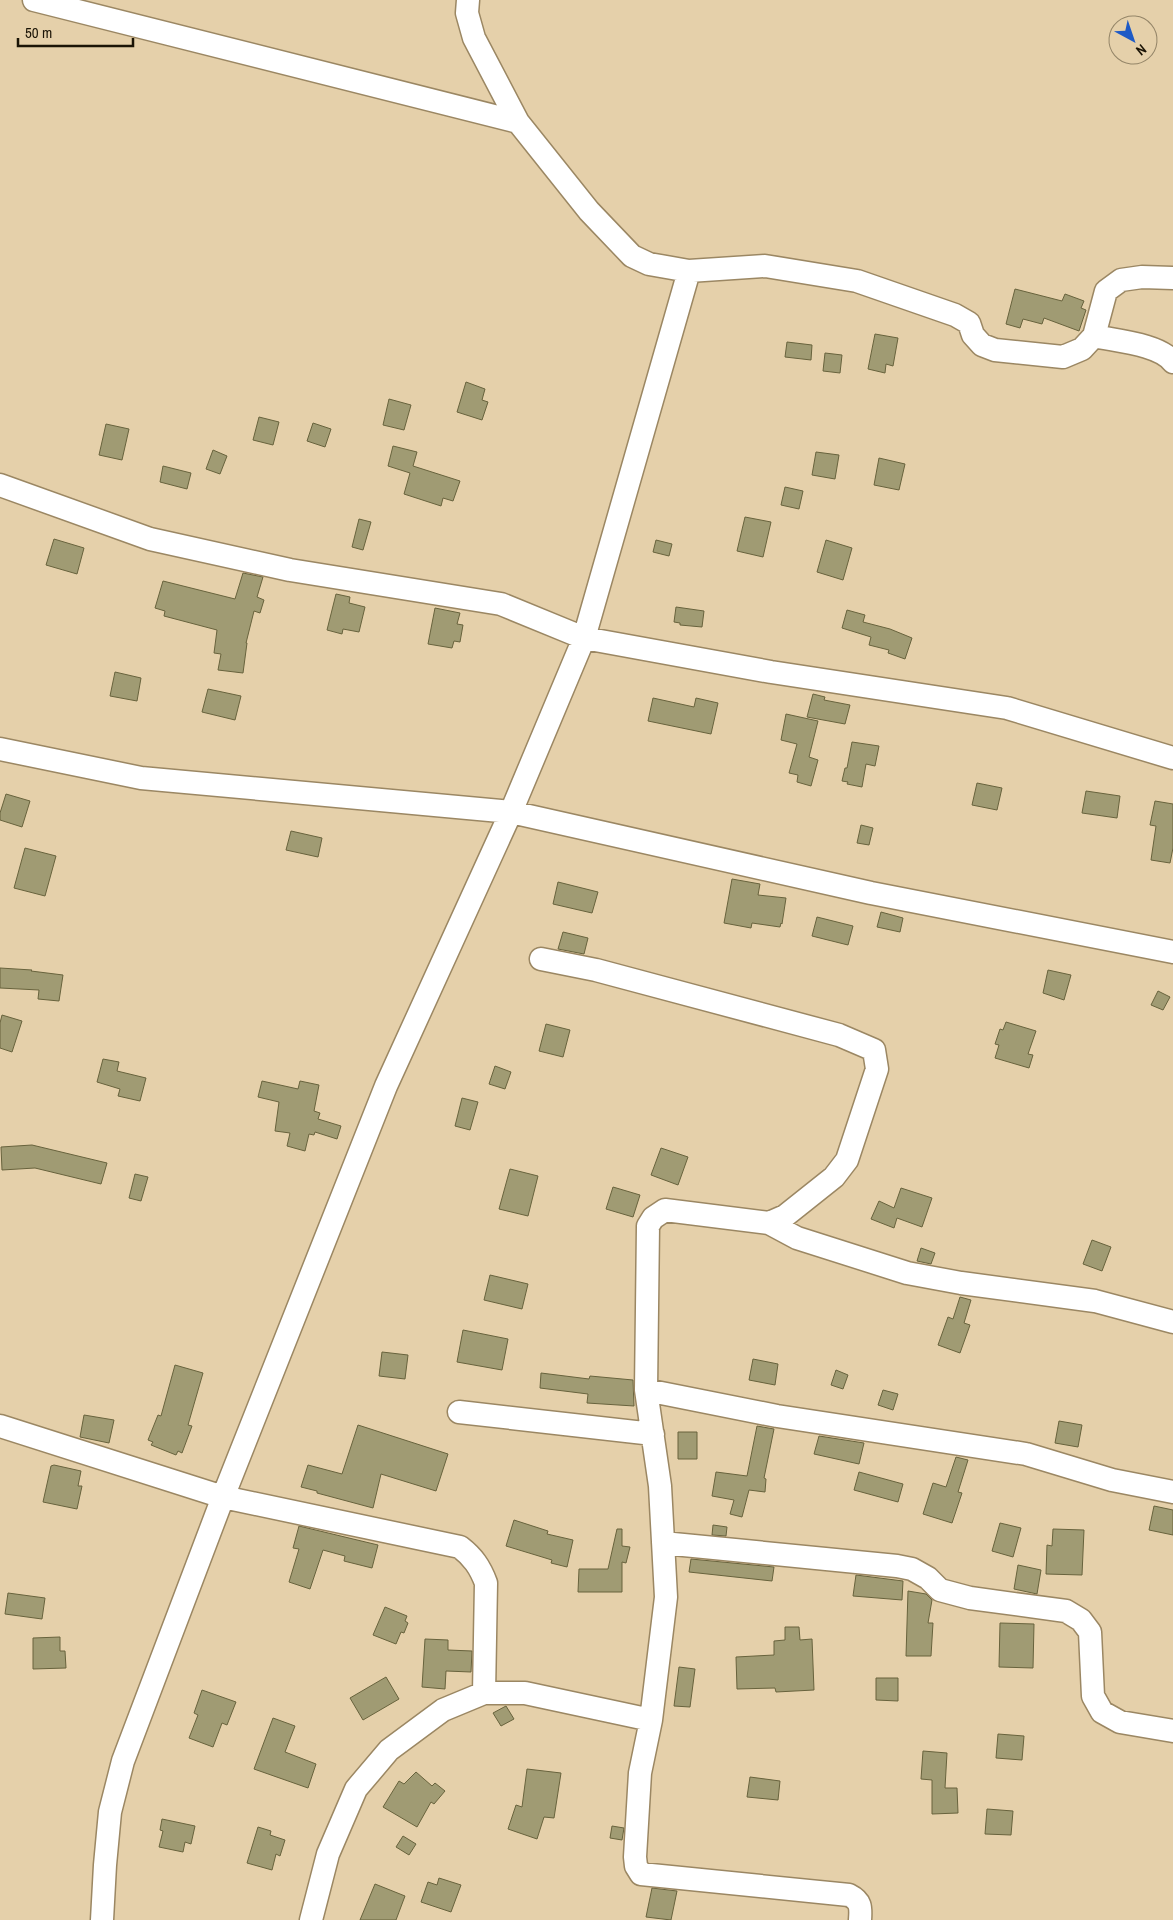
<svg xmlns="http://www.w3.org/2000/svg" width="1173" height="1920" font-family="'Archivo Narrow',sans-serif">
<rect width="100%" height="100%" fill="#e5d0aa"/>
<path fill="#a09b73" stroke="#68633d" d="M1015,289l47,12 3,-7 19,7 -3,7 5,2 -7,21 -35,-13 -2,6 -19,-5 -3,9 -14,-4z
M875,334l23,4 -5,28 -7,-2 -1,9 -17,-4z
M787,342l25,3 -1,15 -26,-3z
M825,353l17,2 -2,18 -17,-2z
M466,382l19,7 -3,11 6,2 -6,18 -25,-8z
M389,399l22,6 -7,25 -21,-5z
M259,417l20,5 -6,23 -20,-5z
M313,423l18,6 -6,18 -18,-6z
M106,424l23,5 -7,31 -23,-5z
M393,446l24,6 -4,14 47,15 -7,20 -10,-3 -2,8 -37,-12 6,-21 -22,-7z
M213,450l14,6 -7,18 -14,-5z
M816,452l23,3 -4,24 -23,-4z
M879,458l26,6 -6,26 -25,-5z
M163,466l28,7 -4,16 -27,-7z
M785,487l18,4 -4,18 -18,-4z
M745,517l26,5 -8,35 -26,-6z
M359,519l12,3 -8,28 -11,-3z
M54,539l30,9 -7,26 -31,-9z
M656,540l16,4 -3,12 -16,-4z
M826,540l26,8 -9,32 -26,-8z
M243,573l20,4 -6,20 7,3 -4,13 -6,-2 -8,32h1l-4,30 -25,-3 3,-16 -7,-1 3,-23 -53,-14 1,-5 -10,-3 8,-27 72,18z
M336,594l14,3 -1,6 16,4 -6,25 -16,-3 -1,5 -15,-4z
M676,607l28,4 -2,16 -22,-2v-2l-6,-1z
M435,608l25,5 -3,11 6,1 -3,17 -6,-1 -2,7 -24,-4z
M847,610l18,5 -2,7 27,7 22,9 -7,21 -17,-6 1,-3 -20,-5 2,-8 -29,-9z
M115,672l26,6 -4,23 -27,-5z
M208,689l33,7 -6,24 -33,-8z
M813,694l12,3 -1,3 26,5 -5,19 -38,-7z
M653,698l41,9 2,-9 22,5 -7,31 -63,-13z
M786,714l32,7 -9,36 9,3 -7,26 -14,-4 1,-7 -9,-2 8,-29 -16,-4z
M852,742l27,4 -4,20 -9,-2 -4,23 -15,-3 1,-2 -6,-1 3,-13h2z
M977,783l25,5 -5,22 -25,-5z
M1086,791l34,5 -3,22 -35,-5z
M6,794l24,7 -8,26 -22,-7v-7z
M1155,801l18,3v44l-3,15 -19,-3 5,-34 -6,-1z
M861,825l12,3 -4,17 -12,-2z
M291,831l31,7 -4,19 -32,-7z
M25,848l31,8 -11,40 -31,-8z
M732,879l28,5 -2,11 28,3 -4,26 -1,-1 -1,4 -28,-4 -1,5 -27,-5z
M558,882l40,10 -6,21 -39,-9z
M881,912l22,6 -3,14 -23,-5z
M817,917l36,9 -5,19 -36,-9z
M563,932l25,6 -4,16 -26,-5z
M0,968l32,2 -1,1 32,4 -4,26 -21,-2 1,-9 -39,-2z
M1048,970l23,5 -7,25 -21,-7z
M1158,991l12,6 -7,13 -12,-5z
M2,1015l20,6 -10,31 -12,-4v-25z
M1006,1022l30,9 -8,23 5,1 -4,13 -34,-10 4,-13 -4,-1 5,-15 3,1z
M546,1024l24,6 -7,27 -24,-6z
M103,1059l16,3 -2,9 29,7 -6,23 -22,-5 2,-7 -23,-7z
M495,1066l16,6 -6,17 -16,-5z
M262,1081l36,8 2,-8 19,4 -5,26 6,2 -2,6 23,7 -4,13 -22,-7 -1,3 -5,-1 -4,17 -18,-5 3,-13 -15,-2 4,-29 -21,-5z
M462,1098l16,4 -8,28 -15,-4z
M32,1145l75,18 -6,21 -66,-16 -33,2 -1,-23z
M661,1148l27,9 -10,28 -27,-10z
M510,1169l28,7 -10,40 -29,-7z
M135,1174l13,3 -7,24 -12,-3z
M613,1187l27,8 -7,22 -27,-8z
M901,1188l31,10 -10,29 -25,-9 -3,10 -23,-9 8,-18 15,7z
M1092,1240l19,7 -9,24 -19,-7z
M921,1248l14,5 -4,11 -14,-3z
M490,1275l38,9 -6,25 -38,-9z
M960,1297l11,3 -7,23 6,2 -10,28 -22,-8 10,-28 5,2z
M463,1330l45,9 -6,31 -45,-8z
M382,1352l26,3 -3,24 -26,-3z
M753,1359l25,5 -3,21 -26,-5z
M175,1365l28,8 -15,52 4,1 -10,27 -4,-2 -2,4 -25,-10 2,-3 -5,-2 10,-25 3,1z
M836,1370l12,5 -5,14 -12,-4z
M541,1373l48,6 1,-3 43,4 1,26 -47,-3 1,-9 -48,-6z
M883,1390l15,4 -5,16 -15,-5z
M84,1415l30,5 -5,23 -29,-6z
M1059,1421l23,4 -4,22 -23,-4z
M358,1425l90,29 -12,37 -55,-17 -8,34 -56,-15v-2l-16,-4 7,-22 34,9z
M757,1426l17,3 -10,49 2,1 -1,13 -16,-2 -7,27 -12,-3 4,-14 -22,-4 4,-24 31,4z
M678,1432h19v27h-19z
M819,1436l45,7 -5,21 -45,-10z
M956,1457l12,3 -10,32 4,1 -10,30 -29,-9 10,-31 13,4z
M54,1465l27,6 -3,15h4l-5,23 -34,-7 8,-36z
M859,1472l44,12 -5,18 -44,-12z
M1154,1506l19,4v25l-24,-5z
M514,1520l34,11 -1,3 26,6 -6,27 -16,-4 1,-3 -46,-14z
M1000,1523l21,5 -8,29 -21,-6z
M713,1525l14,2 -1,9 -14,-1z
M299,1526l79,19 -6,23 -28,-7 1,-5 -22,-6 -13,39 -21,-7 10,-33 -6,-1z
M617,1529h5v17l8,1 -4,16 -4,-1v30h-44l1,-23h29z
M1053,1529l31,1 -2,45 -36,-1 1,-29 5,1z
M691,1559l83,8 -2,14 -83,-9z
M1018,1565l23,5 -4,24 -23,-5z
M856,1575l47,6 -1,19 -49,-4z
M908,1591l18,3 6,6 -4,23h5l-2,33h-25z
M8,1593l37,5 -3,21 -37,-5z
M385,1607l22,9 -2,5 3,2 -4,10 -3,-1 -5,12 -23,-9z
M1000,1623l34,1 -1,44 -34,-1z
M785,1627h14l1,13 12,-1 2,51 -38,2 -1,-4 -38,1 -1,-32 38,-2v-14l11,-1z
M60,1637v14h5l1,17 -33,1v-31z
M425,1639l23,1v10l24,1 -1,21 -25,-1 -1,18 -23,-2z
M679,1667l16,2 -5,38 -16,-1z
M386,1677l13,22 -36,21 -13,-22z
M876,1678h22v23l-22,-1z
M202,1690l34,12 -9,23 -5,-2 -9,24 -24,-9 9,-23 -4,-2z
M506,1706l8,13 -13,7 -8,-13z
M273,1718l22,8 -10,26 31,12 -8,24 -54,-19z
M998,1734l26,2 -2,24 -26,-2z
M923,1751l24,2 -2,35h12l1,25 -26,1v-34l-11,-1z
M527,1769l34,4 -7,45 -10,-1 -7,22 -29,-10 8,-24 6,2z
M416,1772l16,14 3,-3 10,8 -11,13 -3,-2 -14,25 -34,-20 16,-26 5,3z
M750,1777l30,4 -2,19 -31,-3z
M987,1809l26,2 -2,24 -26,-1z
M162,1819l33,7 -4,18 -6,-2 -2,10 -24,-5 4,-16 -3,-1z
M612,1826l12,2 -2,12 -12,-2z
M258,1827l13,4 -1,4 15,5 -5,16 -4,-2 -4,16 -25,-7z
M403,1836l13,8 -7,11 -13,-8z
M439,1878l22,7 -10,27 -30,-10 7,-20 9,3z
M375,1884l30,12 -9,24h-36z
M652,1888l25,3 -6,29 -25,-3z"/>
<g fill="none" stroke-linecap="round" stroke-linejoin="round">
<g stroke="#9b8763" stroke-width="25">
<path id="minor" d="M34,0l484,122
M468,0l-1,13 7,25 44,84 71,89 43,45 17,8 40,7 76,-5 92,15 98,34 14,8 4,12 9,10 13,5 68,7 19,-8 12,-13 12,-45 15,-11 21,-3 31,1
M1094,336c22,5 65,8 79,26
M0,485l150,54 140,31 211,34 83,34 187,34 236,36 166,50
M0,749l141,29 370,34 360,81 302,59
M541,959l55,11 243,65 35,15 3,19 -30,91 -13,17 -49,39 -16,7 -104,-13 -12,8 -5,8 -2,164 14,96 6,111 -15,123 -11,53 -5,84 1,9 5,8 208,21c12,6 12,12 11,25
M769,1223l28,15 110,35 54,10 134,18 78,21
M646,1390l131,26 249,38 86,26 61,12
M459,1412l194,22
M0,1426l223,71 237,50c13,10 20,20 26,36l-2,110
M663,1543l234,23 15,3 16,9 12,12 30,8 96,13 15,9 9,12 3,64 9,16 18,10 53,9
M102,1920l3,-55 5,-53 13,-51 100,-264 163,-411 125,-274 73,-174 105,-367
M311,1920l17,-66 28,-65 33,-39 54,-40 41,-17h41l126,27"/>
</g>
<use href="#minor" stroke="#fff" stroke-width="22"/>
</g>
<g transform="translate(1133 40) rotate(140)"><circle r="24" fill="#e5d0aa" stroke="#948568"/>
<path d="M0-4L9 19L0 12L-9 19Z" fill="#1e5ac6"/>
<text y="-8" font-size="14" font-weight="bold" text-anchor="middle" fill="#1b1406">N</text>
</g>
<path d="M18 38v8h115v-8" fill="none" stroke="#1b1406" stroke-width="2.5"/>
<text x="25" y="38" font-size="15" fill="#1b1406" stroke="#e5d0aa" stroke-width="4" paint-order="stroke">50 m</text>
</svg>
